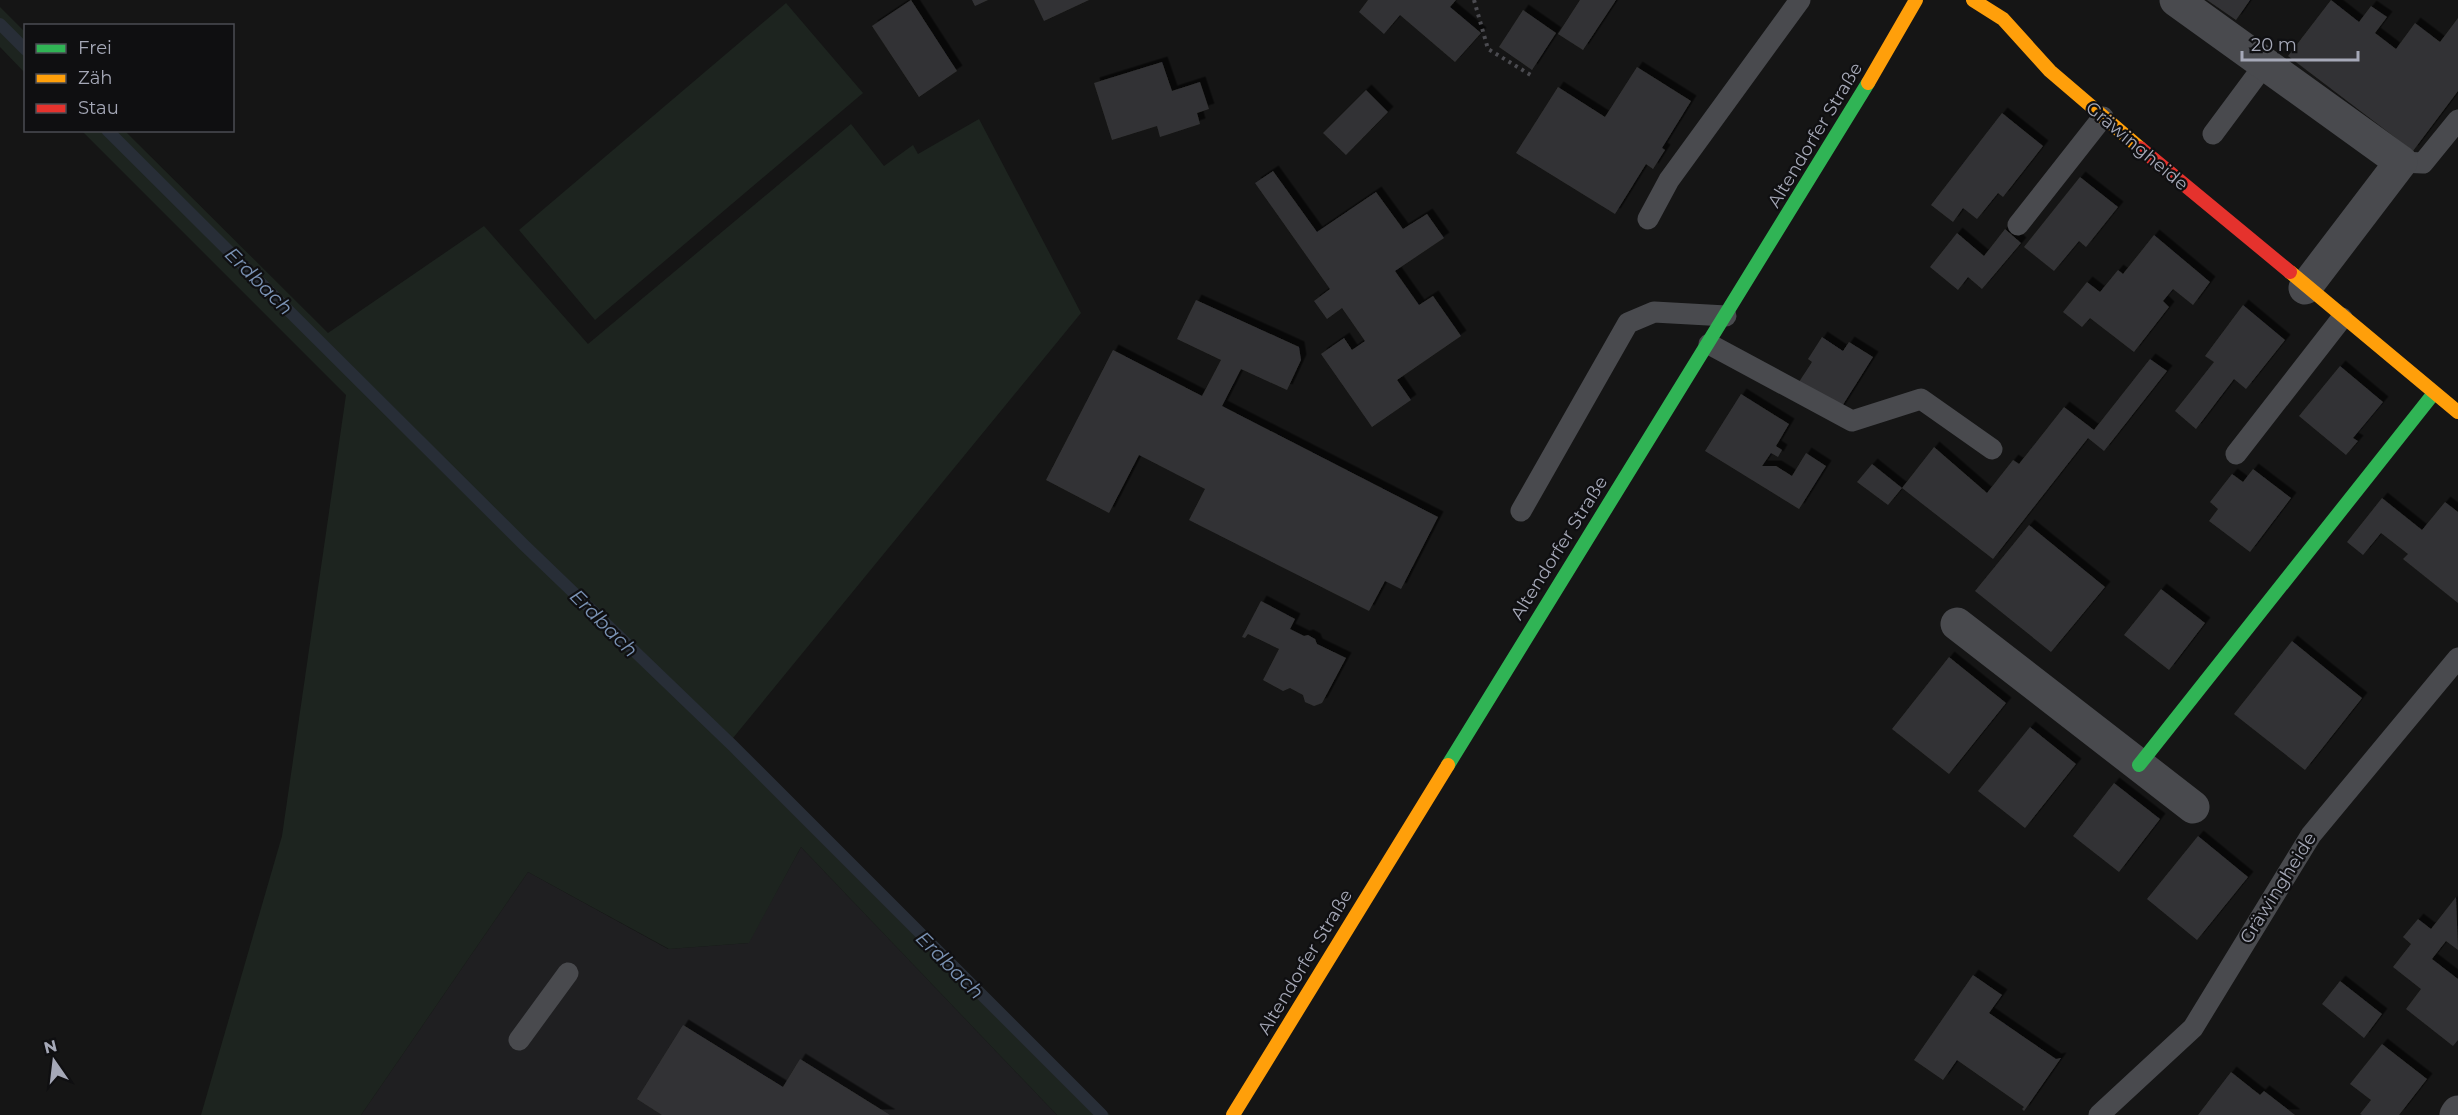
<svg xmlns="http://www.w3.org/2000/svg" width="2458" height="1115" font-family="Montserrat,sans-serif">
<defs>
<filter id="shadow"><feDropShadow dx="5.5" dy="-5.5" stdDeviation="0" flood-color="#0009"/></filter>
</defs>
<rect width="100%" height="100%" fill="#151515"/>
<path fill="#1f1f21" d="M801,847l256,268h-696l167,-243 140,77 80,-6z"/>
<path fill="#1d241f" d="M786,3l77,90 -268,227 -76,-90z
M0,7l25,25v41l-25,-26z
M979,119l102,194 -348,425 377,377h-53l-256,-268 -52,96 -80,6 -141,-77 -167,243h-160l81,-279 64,-441 -264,-264h43l203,202 156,-107 104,118 263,-220 33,42 29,-21 5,9z"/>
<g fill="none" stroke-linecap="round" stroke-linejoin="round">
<path stroke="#282e37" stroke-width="12" d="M0,24l26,26
M107,130l416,414 209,201 370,370"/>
</g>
<path fill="#333334" filter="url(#shadow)" d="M911,0l46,71 -38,26 -47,-71z
M972,0h16l-13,6z
M1034,0h55l-45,21z
M1368,0h88l-6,7 31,26 -26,29 -55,-47 -16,19 -25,-22z
M1580,0h36l-33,50 -25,-16z
M2207,0h43l-14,20z
M2331,0l28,22 12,-16 16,11 -12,16 21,16 19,-26 25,19 18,-24v73l-45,60 -125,-95z
M1523,10l33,23 -24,37 -33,-23z
M1162,62l10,29 28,-9 9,27 -12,4 3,11 -40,13 -3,-11 -45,14 -18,-57z
M1637,67l54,34 -29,47 3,2 -12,19 -7,-5 -31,50 -99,-61 42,-66 47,30z
M1366,90l22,22 -42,43 -23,-22z
M2002,113l41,33 -40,51 -5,-4 -21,26 -14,-11 -10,14 -22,-17z
M1273,171l44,61 59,-40 27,37 24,-15 17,24 -49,33 24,34 14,-9 28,40 -64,44 14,20 -39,27 -51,-73 23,-16 8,12 13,-9 -23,-33 -15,11 -13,-18 16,-12 -75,-106z
M2080,177l38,30 -32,40 -7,-6 -25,30 -30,-24z
M2005,229l16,14 -39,46 -14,-12 -10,13 -28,-23 27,-34 27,23z
M2154,235l56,47 -17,23 -20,-16 -10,12 6,6 -35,45 -44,-34 -8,9 -19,-15 24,-30 13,10 18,-22 5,4z
M1196,300l103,47 2,13 -14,30 -46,-21 -19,37 216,111 -37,72 -16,-8 -16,30 -180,-91 16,-31 -66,-34 -30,58 -63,-33 67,-130 89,46 19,-36 -44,-21z
M2243,305l42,35 -39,49 -12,-10 -38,50 -21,-18 39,-49 -9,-6z
M1822,337l21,14 6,-9 24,15 -34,54 -42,-26 15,-23 -4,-3z
M2150,359l17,12 -63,80 -16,-13 -95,121 -91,-71 32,-41 53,46 26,-33 6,4 45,-57 30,23z
M2340,366l43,36 -30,36 5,3 -12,14 -47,-39z
M1741,394l48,30 -13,22 6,4 -4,7 -7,-4 -9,13h14l16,10 14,-23 20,13 -27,43 -94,-58z
M1872,464l30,24 -14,17 -31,-23z
M2253,469l38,29 -41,54 -41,-31 9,-12 -8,-7 22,-28 11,8z
M2382,498l40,32 23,-28 13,10v91l-55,-44 5,-5 -27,-21 -18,22 -16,-13z
M2029,525l76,62 -54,65 -76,-61z
M2161,589l44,34 -36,47 -45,-35z
M1261,601l34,18 -5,10 14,7 4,-1 7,4 2,5 29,14 -24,45 -8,3 -9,-4 -2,-7 -13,-7 -7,3 -20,-11 16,-31 -31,-15 -3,4 -3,-1z
M2292,641l70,57 -57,72 -71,-56z
M1949,657l57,46 -57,71 -57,-45z
M2030,727l46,37 -51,64 -47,-37z
M2114,783l46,36 -41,53 -46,-36z
M2198,836l50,41 -51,63 -50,-41z
M2456,897l2,53 -12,-9 -14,18 26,20v61l-5,6 -47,-37 15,-20 -28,-22 18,-23 -8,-7 15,-18 13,10z
M1973,975l29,20 -13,18 67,46 5,-1 -37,53 -2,-2 2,-2 -67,-47 -14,20 -29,-20z
M2340,981l42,33 -18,24 -42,-34z
M683,1025l100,62 17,-28 90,56h-228l-25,-16z
M2382,1044l45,35 -28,36h-37l-2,-1 11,-14 -21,-16z
M2231,1072l29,23 4,-4 31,24h-97z"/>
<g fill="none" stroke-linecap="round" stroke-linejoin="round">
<path stroke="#4b4b50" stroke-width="4" stroke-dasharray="3 4.5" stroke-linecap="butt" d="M1474,0l14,49 46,28"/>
<path stroke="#494a4e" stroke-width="21" d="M2213,134l52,-70
M2401,162l22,1 35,-43
M1648,219l21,-39 131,-180
M2018,225l85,-108
M1709,344l143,77 69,-22 71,50
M2236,454l106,-136
M1521,511l107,-188 26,-11 72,4
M519,1040l49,-67
M2099,1115l94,-87 118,-193 147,-177"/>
<path stroke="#494a4e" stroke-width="33" d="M2176,0l225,162 -96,126
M1957,624l236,183
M2456,1115l2,-3"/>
<path stroke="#30b455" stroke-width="14" d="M1448,765l420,-682
M2139,765l295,-372"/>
<path stroke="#ff9f0a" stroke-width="14" d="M1973,0l30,19 47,52 90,77
M1868,83l48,-83
M2290,272l168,140
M1233,1115l215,-350"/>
<path stroke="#e5322d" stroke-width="14" d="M2140,148l150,124"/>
</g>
<g text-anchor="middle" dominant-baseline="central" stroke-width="4.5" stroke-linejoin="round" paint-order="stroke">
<g font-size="18" fill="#a5a8b7" stroke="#0f0f11">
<text transform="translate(1815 135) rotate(-59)">Altendorfer Straße</text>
<text transform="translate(2137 146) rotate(40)">Gräwingheide</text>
<text transform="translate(1559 548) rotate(-58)">Altendorfer Straße</text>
<text transform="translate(2278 888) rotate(-58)">Gräwingheide</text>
<text transform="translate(1305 962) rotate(-59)">Altendorfer Straße</text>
</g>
<g font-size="20" font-style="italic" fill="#7a92b4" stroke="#0f0f11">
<text transform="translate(259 281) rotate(45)">Erdbach</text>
<text transform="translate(604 623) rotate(45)">Erdbach</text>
<text transform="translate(950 965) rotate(45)">Erdbach</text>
</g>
</g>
<rect x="24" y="24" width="210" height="108" fill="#0f0f11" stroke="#4b4c53" stroke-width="1.5"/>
<rect x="36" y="44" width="30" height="9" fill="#30b455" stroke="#4b4c53" stroke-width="1.5"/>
<text x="78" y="54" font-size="18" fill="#a5a8b7">Frei</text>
<rect x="36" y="74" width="30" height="9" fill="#ff9f0a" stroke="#4b4c53" stroke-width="1.5"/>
<text x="78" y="84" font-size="18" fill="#a5a8b7">Zäh</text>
<rect x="36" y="104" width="30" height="9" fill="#e5322d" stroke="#4b4c53" stroke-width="1.5"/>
<text x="78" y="114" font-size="18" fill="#a5a8b7">Stau</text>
<g transform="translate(54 1061) rotate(346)" stroke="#0f0f11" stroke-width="4.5" paint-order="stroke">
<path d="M0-4.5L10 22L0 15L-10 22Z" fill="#a5a8b7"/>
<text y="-9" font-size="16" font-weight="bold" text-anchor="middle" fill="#a5a8b7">N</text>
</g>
<path d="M2242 51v9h116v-9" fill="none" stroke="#a5a8b7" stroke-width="3"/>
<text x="2251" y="51" font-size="18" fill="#a5a8b7" stroke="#0f0f11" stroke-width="4.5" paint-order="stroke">20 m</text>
</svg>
